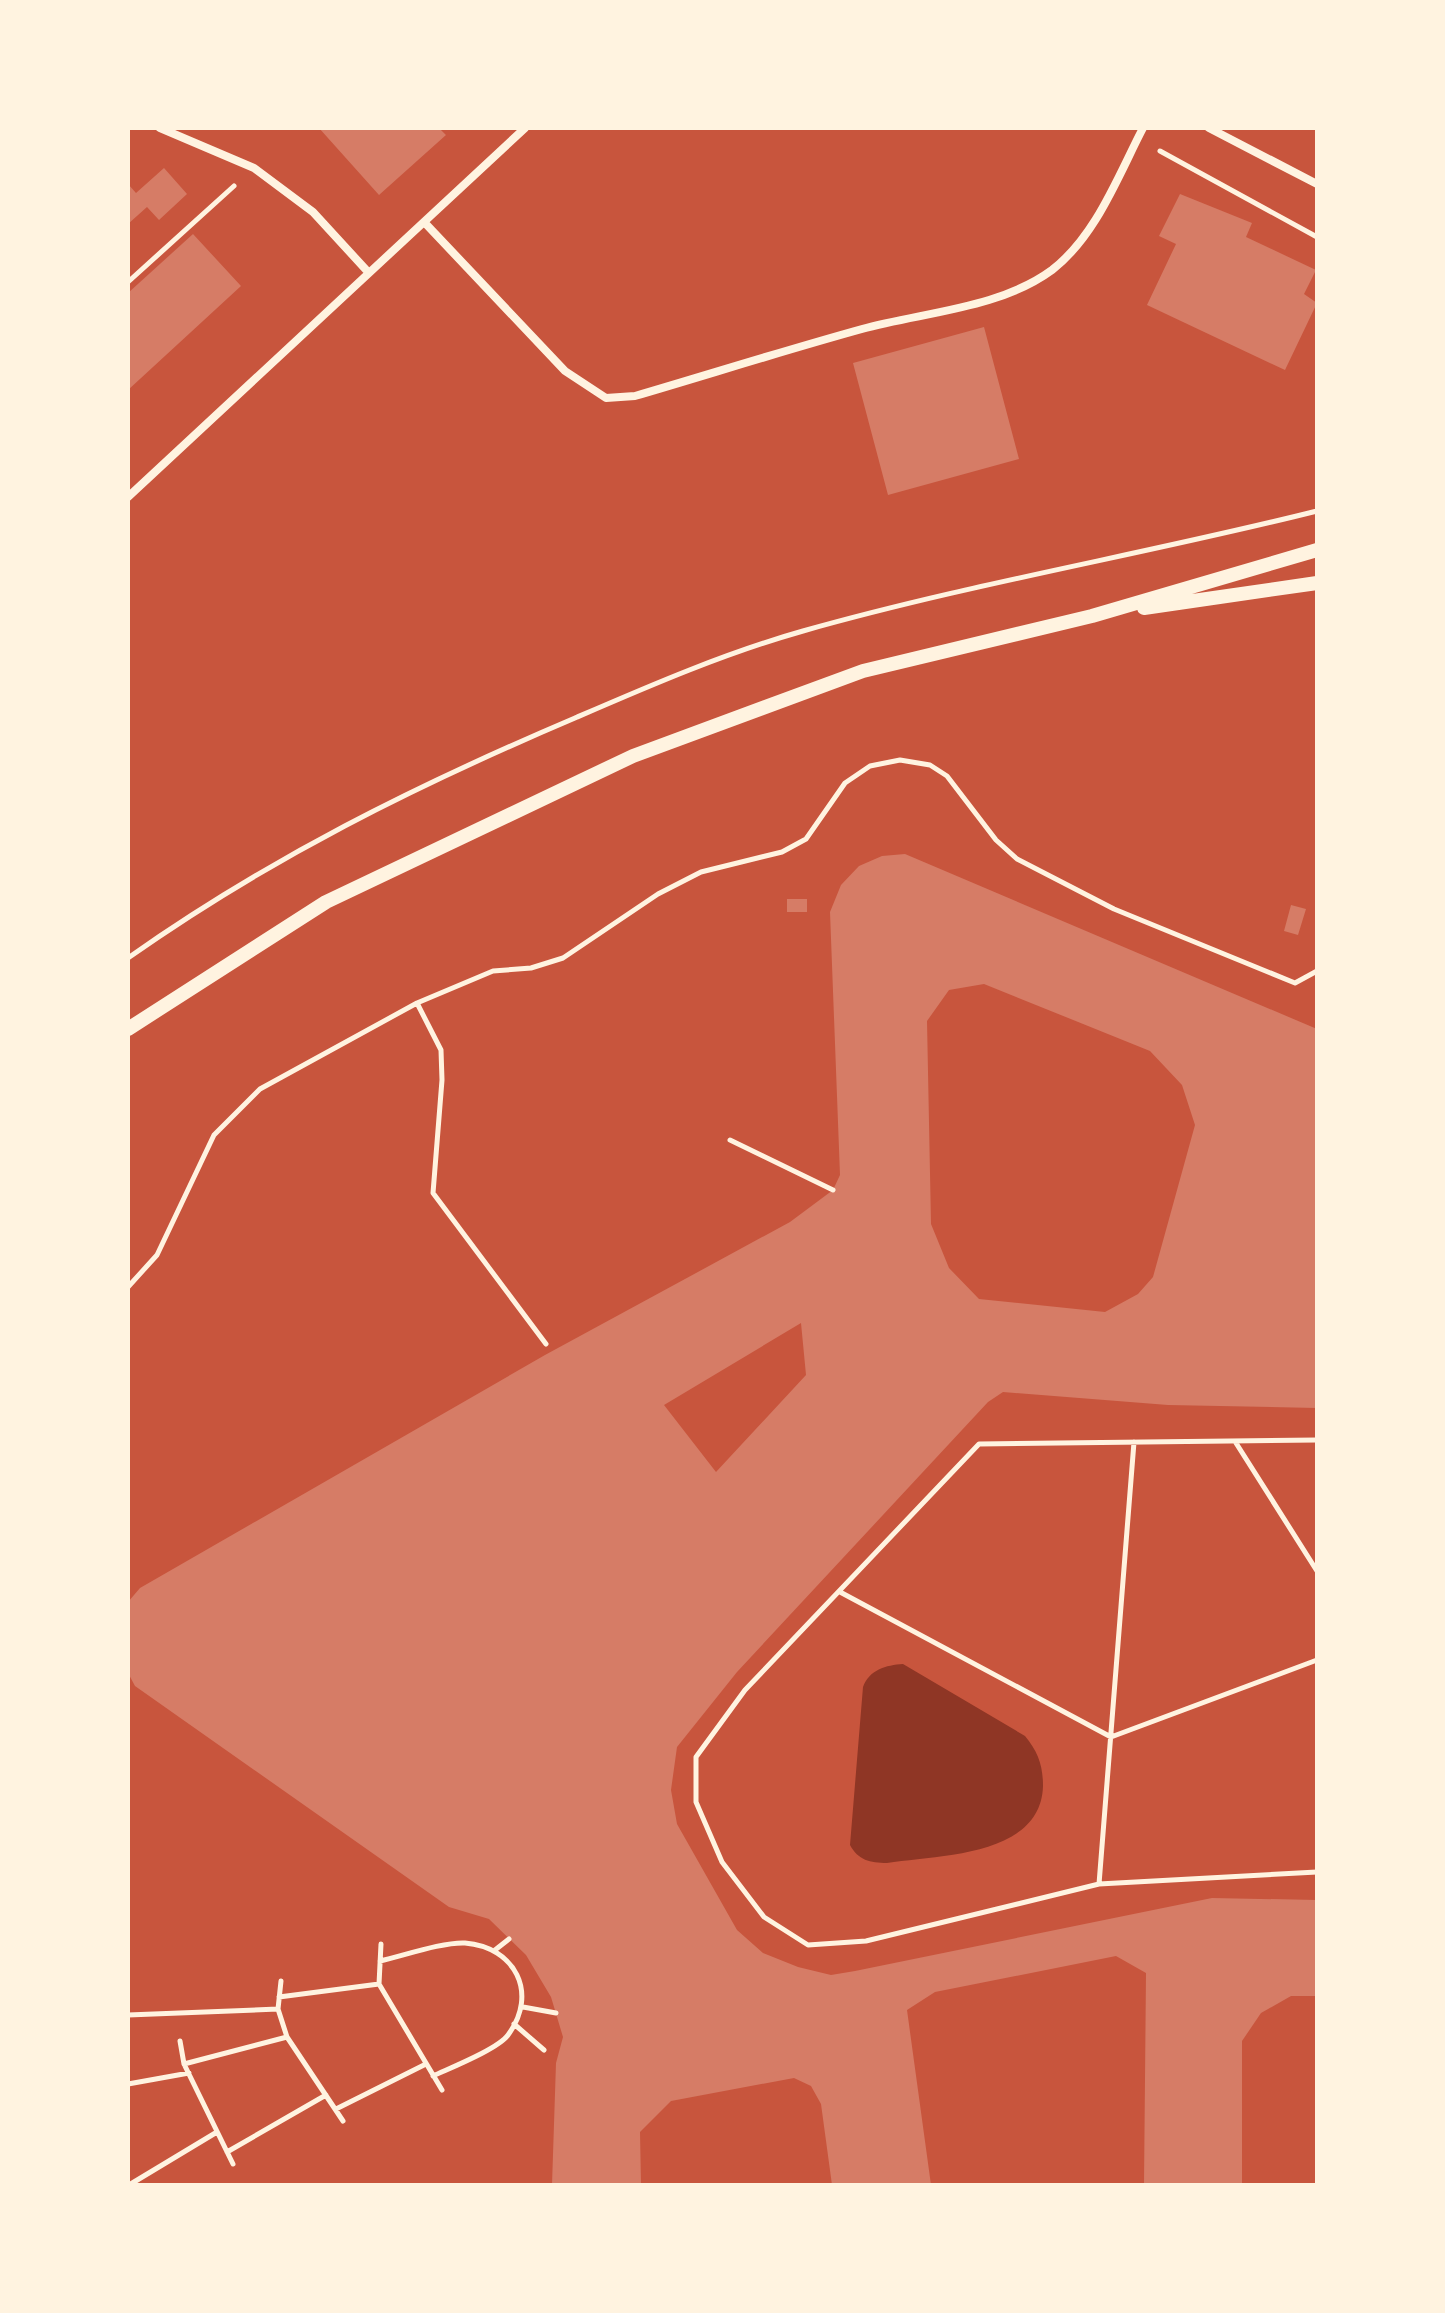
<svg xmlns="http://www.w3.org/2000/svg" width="1445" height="2313" font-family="'Sofia Sans Condensed',sans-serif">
<rect width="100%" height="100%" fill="#c8553d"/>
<path fill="#8f3625" d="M903,1664l122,72c13,16 18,29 18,50 -2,71 -105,69 -156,77 -17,0 -29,-3 -37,-18l13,-158c6,-17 23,-22 40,-23z"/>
<path fill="#d67c66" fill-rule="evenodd" d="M319,128h120l7,7 -67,60z
M164,168l23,26 -28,26 -12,-13 -19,17v-40l8,9z
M1180,194l72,29 -6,14 70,33 -12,24 13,9 -32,67 -138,-65 29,-61 -17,-8z
M193,234l48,52 -113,104v-97z
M984,327l35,132 -131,36 -35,-132z
M905,854l412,175v379l-149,-3 -165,-13 -15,10 -251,270 -60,75 -6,43 6,34 60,106 26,23 35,14 33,8 24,-4 357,-73 105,2v96h-26l-30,17 -19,28v144h-98l2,-212 -30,-17 -181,36 -28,18 24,175h-99l-11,-81 -10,-18 -17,-8 -123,23 -31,31 1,53h-89l4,-122 7,-26 -12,-40 -25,-42 -37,-36 -40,-12 -314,-221 -7,-13v-71l12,-14 405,-233 245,-133 43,-32 7,-15 -10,-263 11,-27 18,-19 23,-10zM984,984l166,67 32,34 13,40 -42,152 -15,17 -33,18 -126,-13 -30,-31 -18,-44 -4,-203 22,-31zM801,1323l5,52 -90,97 -52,-67z
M787,899h20v13h-20z
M1291,905l15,4 -8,26 -14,-4z"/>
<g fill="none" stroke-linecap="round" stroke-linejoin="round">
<path stroke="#fff3e0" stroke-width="5" d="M1160,151l157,86
M128,282l106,-96
M128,958c142,-100 287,-172 447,-240 74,-32 150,-65 228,-87 170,-48 343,-77 514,-120
M730,1140l103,50
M128,1287l29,-32 57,-120 46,-46 157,-86
M546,1344l-113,-151 9,-113 -1,-30 -24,-47 76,-32 38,-3 32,-10 95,-64 43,-22 81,-20 24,-13 39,-56 25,-17 30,-6 30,5 17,11 49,64 21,19 97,50 181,74 22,-12
M1317,1440l-338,4 -234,246 -49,67v45l26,60 42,55 44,28 58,-4 233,-57 218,-12
M1236,1443l81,128
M840,1592l271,145 206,-77
M1099,1884l35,-442
M381,1944l-2,40 63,106
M495,1950l14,-11
M380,1961c23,-5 62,-19 85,-18 50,4 74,50 43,92 -10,14 -58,33 -75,41
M281,1981l-3,28 9,28 56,84
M279,1997l100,-13
M523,2007l33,6
M128,2015l150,-6
M514,2024l30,26
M180,2041l4,23 49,100
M184,2064l103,-27
M128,2084l61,-11
M336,2109l88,-44
M227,2152l99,-57
M129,2185l88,-53"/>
<path stroke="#fff3e0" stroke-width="8" d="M160,128l94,40 59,44 56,61
M1209,128l108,56
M425,223l140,148 41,27 29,-2c75,-22 151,-46 227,-67 61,-17 137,-20 190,-59 44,-34 66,-94 91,-142
M128,497l397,-369"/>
<path stroke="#fff3e0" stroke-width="14" d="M1144,608l173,-25
M128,1029l198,-127 307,-146 230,-85 229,-55 225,-66"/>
</g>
<rect width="1445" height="2313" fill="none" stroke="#fff3e0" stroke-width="260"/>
</svg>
